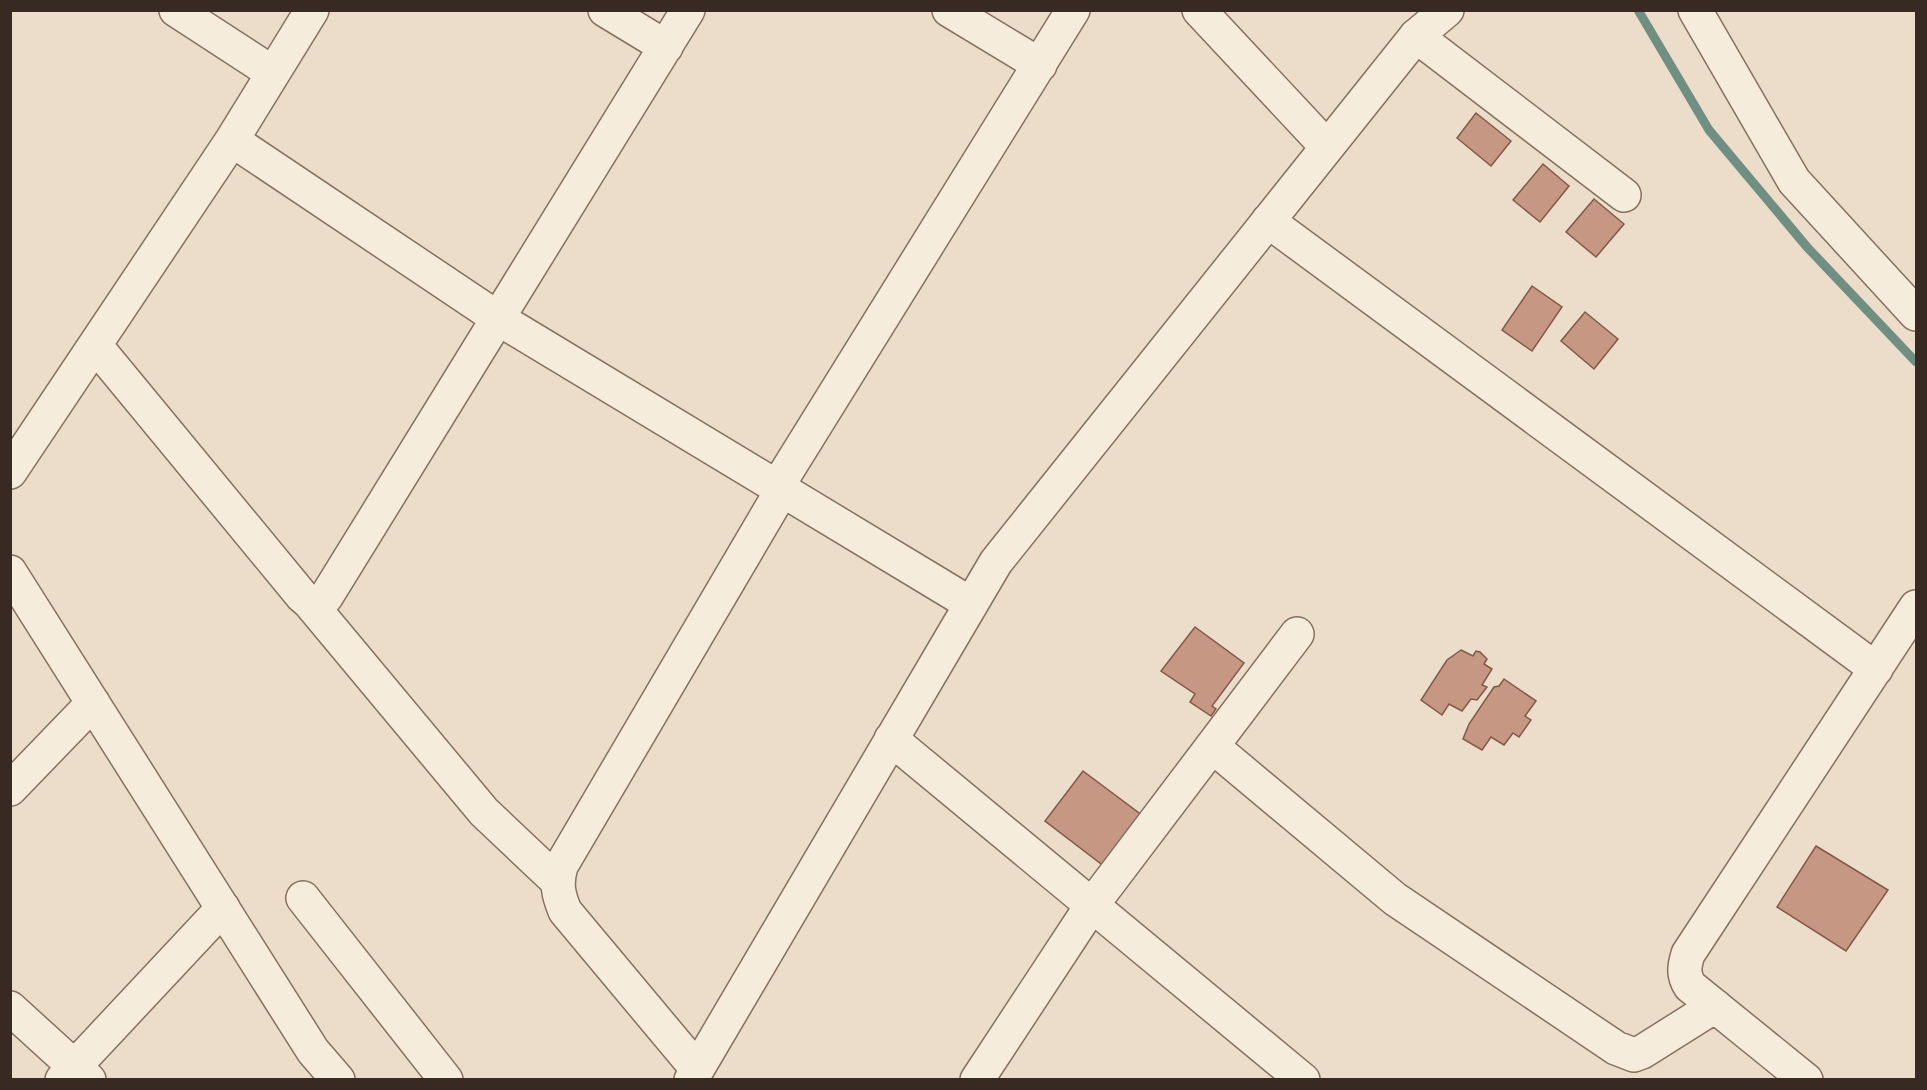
<svg xmlns="http://www.w3.org/2000/svg" width="1927" height="1090" font-family="'Roboto Serif',serif">
<rect width="100%" height="100%" fill="#ebddca"/>
<g fill="none" stroke-linecap="round" stroke-linejoin="round">
<path stroke="#718e83" stroke-width="9" d="M1638,10l71,120 98,117 109,115"/>
</g>
<path fill="#c69783" stroke="#835847" stroke-width="1.5" d="M1476,113l35,28 -20,25 -34,-28z
M1543,164l26,22 -29,36 -27,-22z
M1594,199l30,25 -28,33 -30,-25z
M1532,286l30,21 -30,44 -30,-21z
M1585,312l33,27 -24,30 -33,-28z
M1195,627l49,36 -32,43 4,3 -5,7 -21,-14 5,-8 -34,-23z
M1461,650l12,6 3,-5 4,1 7,7 -3,5 8,5 -10,16 5,2 -10,13 -6,-1 -9,12 -13,-7 -7,11 -21,-15 26,-40z
M1504,679l32,22 -11,15 6,4 -12,17 -6,-4 -9,12 -13,-8 -9,13 -19,-11 6,-15 25,-37 5,-1z
M1083,771l64,48 -38,51 -64,-49z
M1816,846l72,44 -42,61 -69,-44z"/>
<g fill="none" stroke-linecap="round" stroke-linejoin="round">
<g stroke="#86705f" stroke-width="36">
<path id="minor" d="M176,10l97,63
M605,10l61,37
M949,10l91,55
M1199,10l128,137
M1695,10l99,171 122,133
M1416,36l208,159
M232,140l267,179 472,285
M1268,221l608,448
M95,345l207,251 7,6h9l8,-5 362,-587
M10,472l222,-332 80,-130
M777,487l296,-477
M309,602l175,210 73,69
M1212,746l183,153 221,149 18,7 8,-3 73,-46
M10,789l83,-86
M303,898l143,182
M10,1008l79,72
M697,1069l-132,-158c-7,-17 -9,-27 -4,-45l221,-376
M62,1080l161,-172
M977,1080l115,-175 205,-271
M1806,1080l-116,-94c-7,-11 -6,-19 -2,-32l228,-347"/>
</g>
<g stroke="#86705f" stroke-width="36">
<path id="tertiary" d="M10,572l303,479 25,29
M891,739l412,341
M691,1080l305,-518 420,-526 31,-26"/>
</g>
<use href="#minor" stroke="#f6ecdc" stroke-width="33"/>
<use href="#tertiary" stroke="#f6ecdc" stroke-width="33"/>
</g>
<rect width="1927" height="1090" fill="none" stroke="#382a22" stroke-width="24"/>
</svg>
